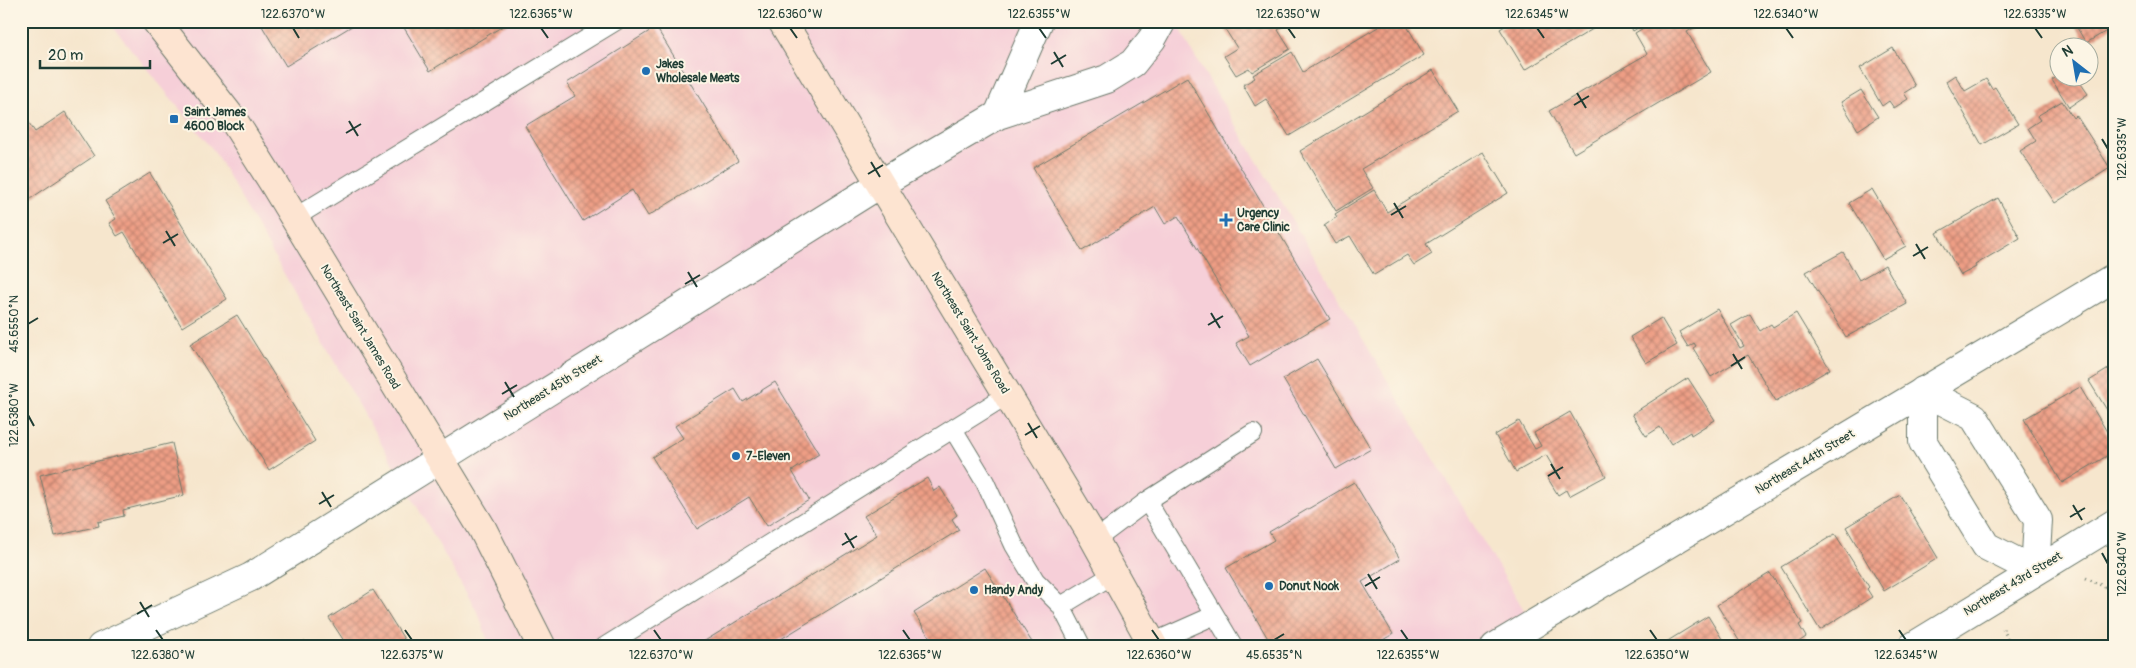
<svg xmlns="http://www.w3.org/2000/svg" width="2136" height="668" font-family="Pangolin,sans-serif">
<defs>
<pattern id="building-cross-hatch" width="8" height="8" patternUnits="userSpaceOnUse" patternTransform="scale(1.25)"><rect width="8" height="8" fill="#ee9e85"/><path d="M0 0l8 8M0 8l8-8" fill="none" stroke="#c0826e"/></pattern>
</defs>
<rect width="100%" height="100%" fill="#fcf5e5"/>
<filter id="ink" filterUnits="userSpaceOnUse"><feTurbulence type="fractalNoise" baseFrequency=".02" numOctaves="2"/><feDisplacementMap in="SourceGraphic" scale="10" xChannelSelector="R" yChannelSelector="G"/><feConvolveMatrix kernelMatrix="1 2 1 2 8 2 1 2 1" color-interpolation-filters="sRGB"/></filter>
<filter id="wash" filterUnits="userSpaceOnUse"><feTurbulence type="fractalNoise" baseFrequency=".0096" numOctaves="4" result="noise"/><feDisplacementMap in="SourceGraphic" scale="20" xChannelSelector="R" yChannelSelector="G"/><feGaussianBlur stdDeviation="1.12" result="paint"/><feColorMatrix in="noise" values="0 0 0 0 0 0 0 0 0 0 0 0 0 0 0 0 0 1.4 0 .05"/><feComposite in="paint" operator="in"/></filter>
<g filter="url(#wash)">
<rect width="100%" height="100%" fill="#f6e6cd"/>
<path fill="#f6cfd8" d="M108,21h1069l14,29 355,597h-1056l-11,-32 -265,-464z"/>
<g id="blocks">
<path fill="url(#building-cross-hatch)" d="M259,21h101l-74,45z
M400,21h111l-81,50z
M1220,21h71l-13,9 12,19 -38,23 -3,-4 -13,7 -12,-19 13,-8z
M1388,21h16l20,34 -135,81 -23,-37 -11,7 -12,-21 12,-7 -2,-3 39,-23 11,20z
M1513,21h93l-81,49 -25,-41z
M1628,21h21l-16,10z
M1655,21h41l3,4 -12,7 24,40 -137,81 -25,-42 98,-57 -12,-21z
M2073,21h42v5l-29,17z
M656,27l82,134 -90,55 -16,-26 -49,31 -58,-95 50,-30 -8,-13z
M1893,48l22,38 -11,7 4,6 -14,9 -5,-7 -7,5 -22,-38z
M21,52l7,9 -7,4z
M1433,70l25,41 -97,58 12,19 -37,23 -36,-60z
M1955,75l10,16 21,-12 6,10 3,-2 23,37 -36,21 -36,-64z
M2058,76l19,2 11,16 -19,13 -17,-27z
M1187,77l143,242 -80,47 -14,-23 13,-7 -71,-120 -13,8 -10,-17 -73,44 -49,-83z
M1861,90l17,27 -20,13 -17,-28z
M2062,101l11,17 3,-3 34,53 -55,35 -35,-52 16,-10 -8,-13 12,-8 -3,-4z
M21,111l14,21 30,-20 29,44 -73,49z
M1483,152l25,41 -82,51 6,10 -18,11 -7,-10 -33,20 -24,-39 -15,8 -11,-18 13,-9 -2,-3 39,-24 13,22z
M150,173l77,126 -45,28 -58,-95 -7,4 -8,-13 7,-4 -11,-18z
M1872,189l34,57 -23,13 -34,-56z
M1998,198l22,40 -45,27 1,2 -15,8 -24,-42z
M1843,252l16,28 26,-15 22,39 -61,33 -40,-65z
M1717,309l23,39 4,-2 -13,-21 19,-11 10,17 11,-7 2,3 23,-14 34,56 -54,32 -28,-46 -37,22 -18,-29 3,-2 -2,-3 -6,4 -9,-15z
M237,315l78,126 -46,29 -79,-126z
M1661,318l16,27 -31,18 -16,-26z
M1317,359l54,90 -35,20 -53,-90z
M2115,365v58l-26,-42z
M1688,378l27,42 -24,15 -1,-3 -19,12 -11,-17 -14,9 -14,-22z
M775,382l44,72 -27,17 17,29 -42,26 -18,-29 -52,32 -45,-72 31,-19 -8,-12 60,-37 8,13z
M2080,387l35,58v6l-53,32 -38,-64z
M1570,412l36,64 -37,20 -3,-6 -8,5 -11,-18 9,-5 -10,-17 -30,17 -21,-37 24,-14 16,28 6,-3 -7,-13z
M172,443l12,52 -61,15 1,6 -26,6 1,4 -44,10 -15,-61z
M927,478l7,13 6,-4 17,28 -5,4 7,11 -191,117h-73l182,-112 -13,-19z
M1354,482l46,77 -38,23 31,52 -22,13h-98l-47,-79 48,-28 -5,-8z
M1900,495l38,63 -54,33 -38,-64z
M1835,534l34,53 -2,2 5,8 -52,33 -39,-63z
M985,568l50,79h-99l-22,-34z
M1770,573l32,50 -3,2 7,12 -15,10h-48l-26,-42z
M373,590l36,57h-61l-19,-29z
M1708,616l19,31h-69z
M305,641l4,6h-12z"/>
</g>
</g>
<g filter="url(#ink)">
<use href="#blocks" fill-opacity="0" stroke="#6a786a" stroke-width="1"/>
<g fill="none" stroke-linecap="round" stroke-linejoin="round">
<g stroke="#6a786a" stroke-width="20">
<path id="service" d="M294,218l322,-197
M953,429l32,53 29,63 21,35 26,26 53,-32
M1147,501l106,-68
M1094,541l53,-40 68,114
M1061,606l21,41
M1152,643l63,-28 19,32
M604,647l403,-252"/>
</g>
<g stroke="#6a786a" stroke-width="30">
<path id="minor" d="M998,115l41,-94
M1923,391l51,26 64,103 -3,51 -49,-25 -63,-104z
M101,647l150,-70 629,-393 118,-69 109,-36 26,-16 19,-24 10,-18
M1912,647l203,-124"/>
</g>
<g stroke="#6a786a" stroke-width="30">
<path id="tertiary" d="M1495,647l620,-370"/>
</g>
<g stroke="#6a786a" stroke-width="30">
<path id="secondary" d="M156,21l78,100 38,60 210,347 60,119
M782,21l310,514 62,112"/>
</g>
<path stroke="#6a786a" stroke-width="3" stroke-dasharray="1 4" stroke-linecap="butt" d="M2086,578l29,14
M2003,629l5,10 -4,8"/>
<use href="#service" stroke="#fff" stroke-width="18"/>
<use href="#minor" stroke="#fff" stroke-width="28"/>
<use href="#tertiary" stroke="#fff" stroke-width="28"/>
<use href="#secondary" stroke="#fde4d1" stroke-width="28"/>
</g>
</g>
<path fill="none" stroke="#1f3d34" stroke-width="2" d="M293,28l6,10M541,28l7,10M790,28l7,10M1039,28l7,10M1288,28l7,10M1537,28l7,10M1786,28l7,10M2035,28l7,10M1054,52l9,15M1051,64l15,-9M1577,93l9,15M1574,105l15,-9M349,121l9,15M346,133l15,-9M2102,139l6,10M871,162l9,15M868,174l15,-9M1394,203l9,15M1391,215l15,-9M166,231l9,15M163,243l15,-9M1916,244l9,15M1913,256l15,-9M688,272l9,15M685,284l15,-9M1211,313l9,15M28,324l10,-6M1208,325l15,-9M1733,354l9,15M1731,366l14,-9M505,382l9,15M502,394l15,-9M28,415l6,11M1028,423l9,15M1025,435l15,-9M1551,464l9,15M1548,476l15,-9M322,492l9,15M319,504l15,-9M2073,505l9,15M2070,517l15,-9M845,533l9,15M842,545l15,-9M2102,553l6,11M1368,574l9,15M1365,586l15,-9M140,602l9,15M137,614l15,-9M156,630l7,10M405,630l7,10M654,630l7,10M903,630l7,10M1152,630l7,10M1401,630l7,10M1650,630l7,10M1899,630l7,10M1274,640l10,-6"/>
<g fill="#1f6fb2" stroke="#fcf5e5" stroke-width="2">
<circle cx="646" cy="71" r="5"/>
<rect x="169" y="114" width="10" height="10" rx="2.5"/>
<path d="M1223.5 212.5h5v5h5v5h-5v5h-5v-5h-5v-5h5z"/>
<circle cx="736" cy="456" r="5"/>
<circle cx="1269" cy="586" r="5"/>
<circle cx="974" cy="590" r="5"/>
</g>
<g text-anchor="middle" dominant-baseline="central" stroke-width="4" stroke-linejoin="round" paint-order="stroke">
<g font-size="12" font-weight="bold" fill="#1f3d34" stroke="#fcf5e5" text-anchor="start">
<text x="656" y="64">Jakes<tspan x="656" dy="14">Wholesale Meats</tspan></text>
<text x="184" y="112">Saint James<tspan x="184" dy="14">4600 Block</tspan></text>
<text x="1237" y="213">Urgency<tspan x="1237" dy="14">Care Clinic</tspan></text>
<text x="746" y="456">7-Eleven</text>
<text x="1279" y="586">Donut Nook</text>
<text x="984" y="590">Handy Andy</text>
</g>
<g font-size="12" fill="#1f3d34" stroke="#fcf5e5">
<text transform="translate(360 327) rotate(59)">Northeast Saint James Road</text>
<text transform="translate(970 333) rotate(59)">Northeast Saint Johns Road</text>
<text transform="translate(553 388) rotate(-32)">Northeast 45th Street</text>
<text transform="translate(1805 462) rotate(-31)">Northeast 44th Street</text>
<text transform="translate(2013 584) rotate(-31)">Northeast 43rd Street</text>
</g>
</g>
<rect width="2136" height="668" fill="none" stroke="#fcf5e5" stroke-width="55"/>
<g transform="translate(2074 62) rotate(329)"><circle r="24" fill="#fcf5e5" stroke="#a4ab9e"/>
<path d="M0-4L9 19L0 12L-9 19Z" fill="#1f6fb2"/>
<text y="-8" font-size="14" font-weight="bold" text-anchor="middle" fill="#1f3d34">N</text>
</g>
<path d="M40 60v8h110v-8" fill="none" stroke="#1f3d34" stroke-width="2.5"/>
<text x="48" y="60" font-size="15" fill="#1f3d34" stroke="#fcf5e5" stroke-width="4" paint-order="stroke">20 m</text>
<rect x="28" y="28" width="2080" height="612" fill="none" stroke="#1f3d34" stroke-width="2"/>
<g font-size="12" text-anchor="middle" fill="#1f3d34">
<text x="293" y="18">122.6370°W</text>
<text x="541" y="18">122.6365°W</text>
<text x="790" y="18">122.6360°W</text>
<text x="1039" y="18">122.6355°W</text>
<text x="1288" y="18">122.6350°W</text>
<text x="1537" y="18">122.6345°W</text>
<text x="1786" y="18">122.6340°W</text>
<text x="2035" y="18">122.6335°W</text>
<text transform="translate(2122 149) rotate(-90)" y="4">122.6335°W</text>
<text transform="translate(14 324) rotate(-90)" y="4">45.6550°N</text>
<text transform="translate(14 415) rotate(-90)" y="4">122.6380°W</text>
<text transform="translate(2122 564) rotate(-90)" y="4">122.6340°W</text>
<text x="163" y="659">122.6380°W</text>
<text x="412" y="659">122.6375°W</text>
<text x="661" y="659">122.6370°W</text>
<text x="910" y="659">122.6365°W</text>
<text x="1159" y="659">122.6360°W</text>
<text x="1274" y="659">45.6535°N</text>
<text x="1408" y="659">122.6355°W</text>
<text x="1657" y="659">122.6350°W</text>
<text x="1906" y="659">122.6345°W</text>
</g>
</svg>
